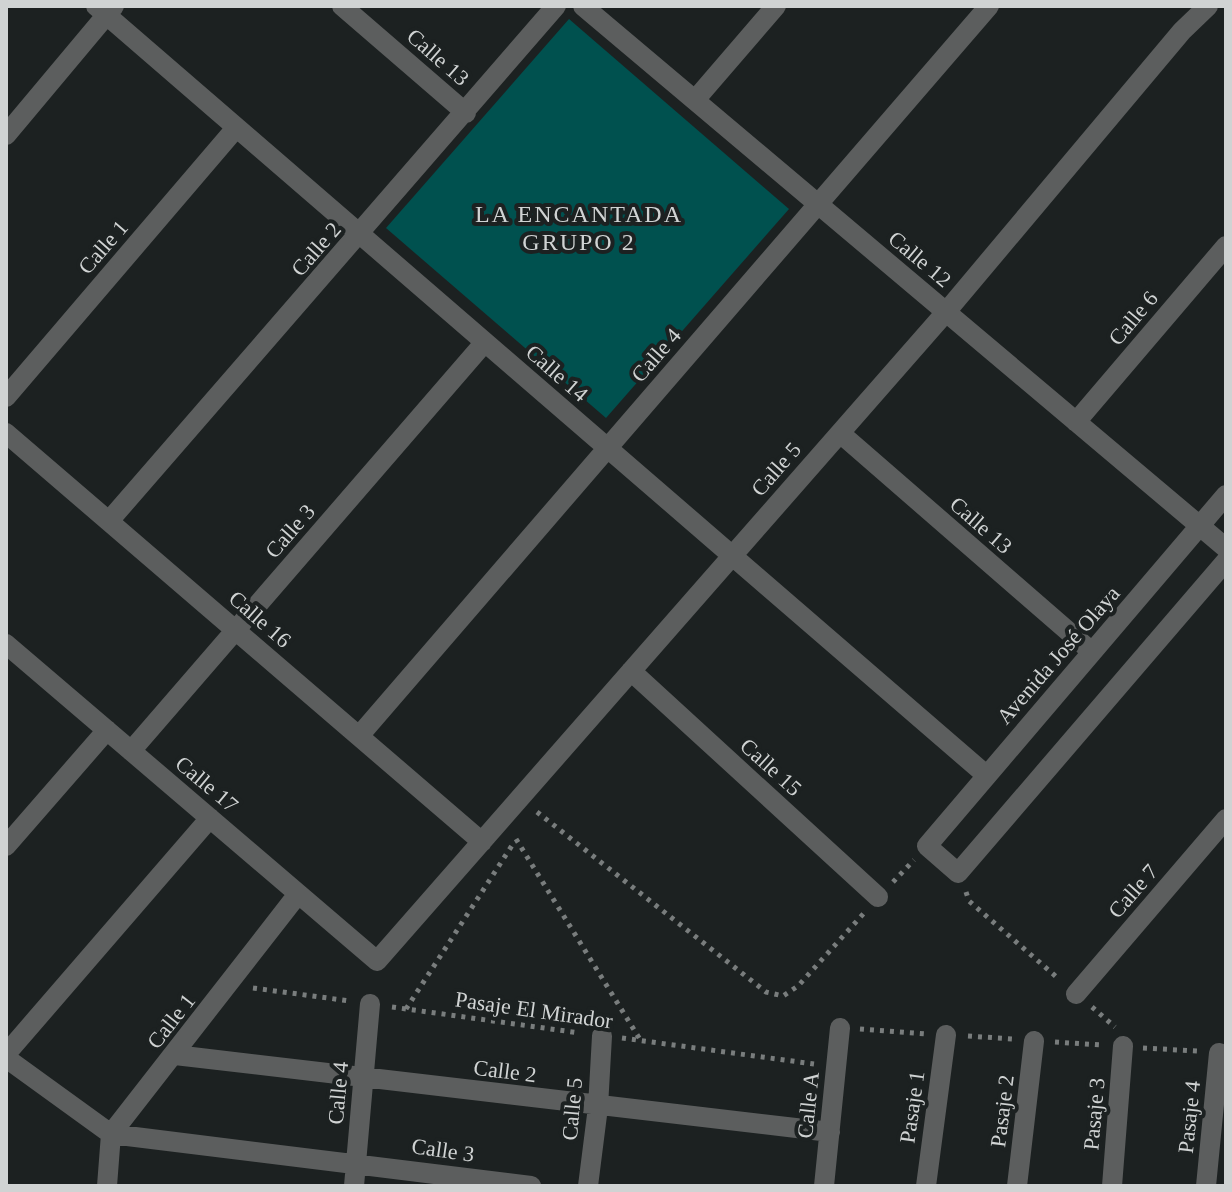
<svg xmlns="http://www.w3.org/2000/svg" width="1232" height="1192" font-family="Georgia,serif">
<rect width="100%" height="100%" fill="#1c2121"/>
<path fill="#00514f" d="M569,19l220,190 -183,209 -220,-190z"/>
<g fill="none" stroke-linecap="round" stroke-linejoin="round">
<path stroke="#797d7d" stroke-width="5" stroke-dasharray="4 6" stroke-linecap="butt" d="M537,812l229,180 17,4 15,-10 67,-74
M516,839l125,202
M893,882l21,-22
M966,892l3,9 91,79
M253,988l97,13
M392,1007l188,26
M1092,1007l23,20
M406,1009l107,-165
M860,1029l66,5
M968,1036l45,3
M622,1038l192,26
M1055,1042l46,3
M1143,1048l54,3"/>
<path stroke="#5c5e5e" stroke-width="20" d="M96,6l890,769
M342,6l124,107
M583,6l643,542
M695,100l81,-94
M6,135l108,-129
M6,397l230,-269
M1076,422l150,-176
M6,433l476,409
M840,433l252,219
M1226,495l-299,351 31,27 268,-312
M109,521l447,-515
M6,644l371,317 569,-649 236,-281 26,-25
M631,671l247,226
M359,736l630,-730
M131,751l354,-409
M6,846l101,-116
M1076,994l150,-175
M6,1054l204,-236
M175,1055l655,77
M6,1058l105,76 420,52
M107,1186l4,-52 187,-240
M354,1186l16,-182
M588,1186l10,-79 4,-71
M824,1186l16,-158
M926,1186l20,-151
M1017,1186l17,-145
M1112,1186l11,-140
M1206,1186l13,-133"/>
</g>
<g text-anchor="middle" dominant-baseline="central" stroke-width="8" stroke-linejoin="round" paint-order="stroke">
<g font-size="22" fill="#d0d3d3" stroke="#1c2121">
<text transform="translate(438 57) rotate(41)">Calle 13</text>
<text transform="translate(103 247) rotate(-49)">Calle 1</text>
<text transform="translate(316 249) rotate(-49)">Calle 2</text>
<text transform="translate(920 259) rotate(40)">Calle 12</text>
<text transform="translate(1133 318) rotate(-50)">Calle 6</text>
<text transform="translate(656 355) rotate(-49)">Calle 4</text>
<text transform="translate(557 373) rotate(41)">Calle 14</text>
<text transform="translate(776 469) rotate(-49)">Calle 5</text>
<text transform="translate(981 525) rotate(41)">Calle 13</text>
<text transform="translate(290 531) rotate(-49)">Calle 3</text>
<text transform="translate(260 619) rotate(41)">Calle 16</text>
<text transform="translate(1058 655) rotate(-49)">Avenida José Olaya</text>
<text transform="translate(771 767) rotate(42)">Calle 15</text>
<text transform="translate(207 784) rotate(40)">Calle 17</text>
<text transform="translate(1133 891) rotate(-49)">Calle 7</text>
<text transform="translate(534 1010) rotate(8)">Pasaje El Mirador</text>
<text transform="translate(171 1021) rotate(-52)">Calle 1</text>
<text transform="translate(505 1071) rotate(7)">Calle 2</text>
<text transform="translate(338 1093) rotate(-85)">Calle 4</text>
<text transform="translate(808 1105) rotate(-84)">Calle A</text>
<text transform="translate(912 1107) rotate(-82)">Pasaje 1</text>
<text transform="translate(572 1109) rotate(-85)">Calle 5</text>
<text transform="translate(1002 1111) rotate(-83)">Pasaje 2</text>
<text transform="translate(1094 1114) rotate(-85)">Pasaje 3</text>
<text transform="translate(1189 1117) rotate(-84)">Pasaje 4</text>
<text transform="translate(443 1150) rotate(8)">Calle 3</text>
</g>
<g font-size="24" letter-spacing="2" fill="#d0d3d3" stroke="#1c2121">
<text x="579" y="214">LA ENCANTADA<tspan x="579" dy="28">GRUPO 2</tspan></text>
</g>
</g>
<rect width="1232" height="1192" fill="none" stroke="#d0d3d3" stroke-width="16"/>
</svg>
